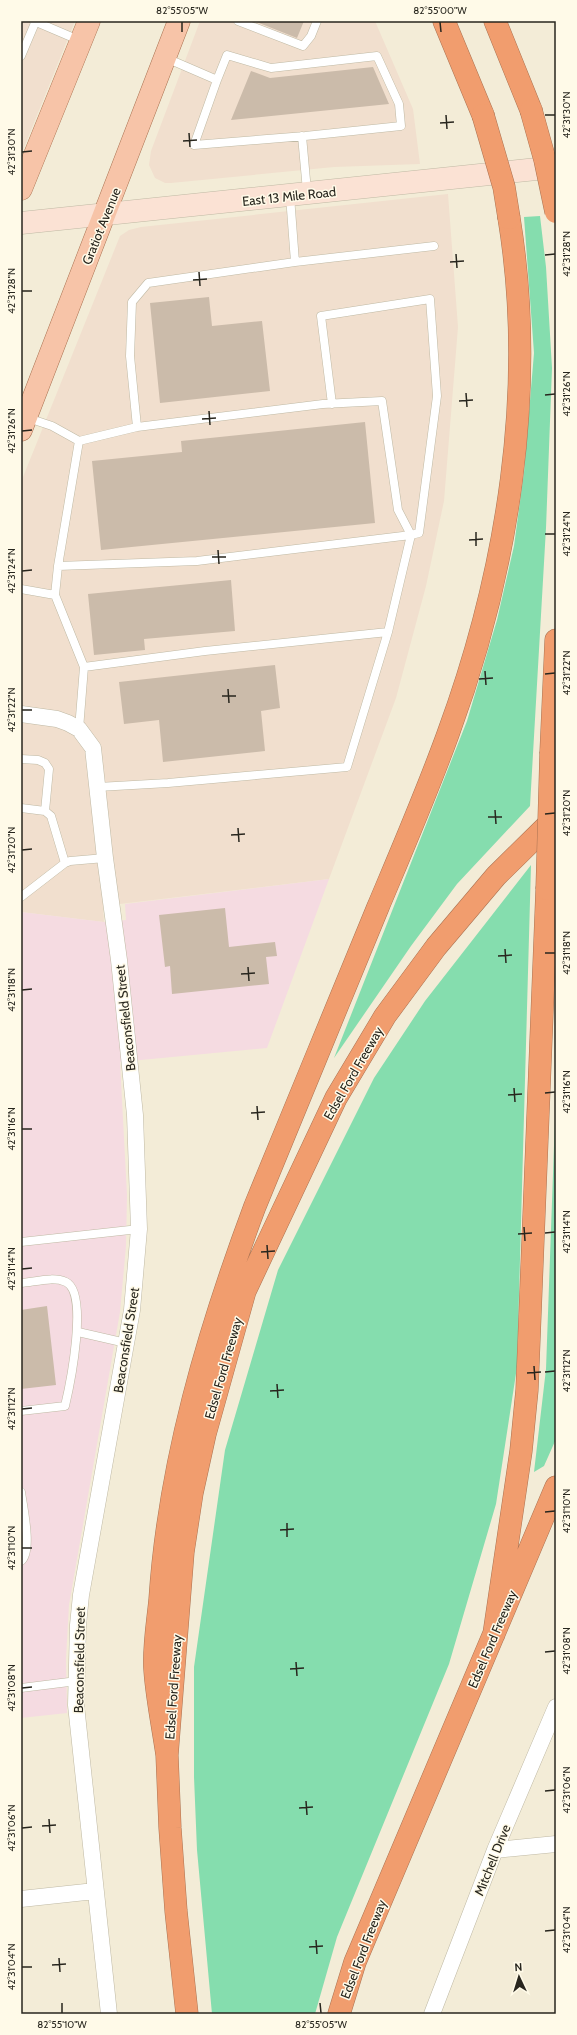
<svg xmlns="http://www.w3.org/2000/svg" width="577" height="2035" font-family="Cabin,sans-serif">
<rect width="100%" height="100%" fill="#f3ecd7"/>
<path fill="#f1dfce" d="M21,21h54l-54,134z
M200,21h175l38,88 7,55 -86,3 -163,16h-6l-10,-5 -6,-13 2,-14z
M448,194l10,133 -14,174 -18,85 -30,112 -67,181 -226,27 1,16 -83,-10v-430l99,-246 9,-6 12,-3z"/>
<path fill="#f5dbe1" d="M329,879l-62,169 -147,14 7,133 -1,51 -6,66 -51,293 -3,54 1,54 -46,5v-806l83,10 22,-2 -1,-16z"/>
<path fill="#85ddae" d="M540,216l6,51 6,101 -6,160 -16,278 -73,78 -46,62 -77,112 133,-337 30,-101 17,-74 10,-74 10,-119 -10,-136z
M531,865l-14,502 -21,137 -47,160 -112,273 -22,77h-103l-15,-164 -3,-73v-110l31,-217 53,-180 96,-192 51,-77z
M556,1090v349l-12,27 -10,6 12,-103z"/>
<path fill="#cbbbaa" d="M254,21h50l-7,17z
M373,67l16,37 -158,16 20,-49 19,7z
M209,297l3,29 50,-5 8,70 -110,12 -10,-100z
M365,422l10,101 -274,27 -9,-89 90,-9 -1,-11z
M231,580l4,51 -91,8 1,11 -51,5 -6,-61z
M275,665l5,43 -19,3 4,40 -102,11 -4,-42 -35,4 -5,-42z
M225,908l4,39 46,-5 2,14 -11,1 3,27 -97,10 -2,-28 -5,1 -6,-52z
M47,1306l9,79 -35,4v-79z"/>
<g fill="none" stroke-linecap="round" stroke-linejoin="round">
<g stroke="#bfb9a4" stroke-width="9">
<path id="service" d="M34,21l47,20
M238,21l65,25 8,-10 6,-15
M21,56l14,-33
M166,58l51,22 -23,65 111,-9 96,-10 -2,-22 -22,-48 -106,12 -44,-13 -10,25
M302,136l5,55
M295,262l139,-16
M28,418l24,8 27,15 -21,125 -3,29
M137,427l186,-23 59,-3 16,109 13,25 8,-2 18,-137 -7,-97 -109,17 11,88
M79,441l58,-14 -7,-71 2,-54 16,-19 147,-21 -5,-66
M58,566l139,-5 214,-26 -23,97
M21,589l34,6 29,72 -5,62
M84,667l121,-16 183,-19 -41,135 -179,16 -70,4
M21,759l17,1 7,3 4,6 -4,42
M21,808l24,3 6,5 14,47
M21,897l44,-34 5,-2 35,-3
M21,1242l118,-13
M21,1283c14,-1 32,-7 45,-1 23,11 4,103 -1,124l-44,5
M78,1332l48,11
M21,1492c2,15 12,60 0,69
M21,1688l56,-7"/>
</g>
<g stroke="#bfb9a4" stroke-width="17">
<path id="minor" d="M21,714l36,5 11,4 11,6 14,19 12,110 14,102 16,155 4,114 -7,81 -51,285 -3,30 -2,80 33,309
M495,1850l61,-6
M21,1899l74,-8
M432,2014l63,-164 61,-143"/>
</g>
<g stroke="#bfb9a4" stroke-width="23">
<path id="secondary" d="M21,223l535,-56"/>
</g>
<g stroke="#ab7352" stroke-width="23">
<path id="primary" d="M21,189l68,-168
M21,430l158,-409"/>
</g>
<g stroke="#ab7352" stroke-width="23">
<path id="motorway" d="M444,21l39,94
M495,21l36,89
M551,752l5,-112
M494,1634l27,-183 6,-61 20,-501
M167,1755c-4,-28 -10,-56 -12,-84 -2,-22 3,-50 5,-72 9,-136 48,-267 95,-393 41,-100 82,-199 123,-299 24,-57 49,-115 70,-173 60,-163 89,-345 61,-516
M187,2014l-11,-103 -6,-83 -3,-73 16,-203 9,-59 13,-59 40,-143 91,-193 49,-82 51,-69 60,-71 60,-59
M339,2014l16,-52 201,-475"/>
</g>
<use href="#service" stroke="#fff" stroke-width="8"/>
<use href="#minor" stroke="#fff" stroke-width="16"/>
<use href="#secondary" stroke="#fbe2d4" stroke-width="22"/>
<use href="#primary" stroke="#f7c4a8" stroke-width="22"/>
<use href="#motorway" stroke="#f19d6e" stroke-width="22"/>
<g stroke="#ab7352" stroke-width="23" stroke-linecap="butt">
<path id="motorway-bridge" d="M531,110l14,50 11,52
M483,115l21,72 5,31
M547,889l4,-137"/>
</g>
<use href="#motorway-bridge" stroke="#f19d6e" stroke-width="22"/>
</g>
<path fill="none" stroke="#28261e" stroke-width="1.5" d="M182,22v10M440,22l1,10M446,115l1,14M545,115h10M440,123l14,-1M189,133l1,14M183,141l14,-1M22,152l10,-1M456,254l1,14M545,255l10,-1M450,262l14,-1M199,272l1,14M193,280l14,-1M22,291h10M466,393l1,14M545,395l10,-1M459,401l14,-1M209,411l1,14M202,419l14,-1M22,431l10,-1M476,532v14M545,534h10M469,540l14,-1M218,550l1,14M212,557h14M22,571l10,-1M485,671l1,14M545,674l10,-1M479,679l14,-1M228,689l1,14M222,696h14M22,710h10M495,810l1,14M545,814l10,-1M488,817h14M238,828l1,14M231,835l14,-1M22,850l10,-1M505,949l1,14M545,953h10M498,956l14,-1M248,967l1,14M241,974l14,-1M22,990l10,-1M514,1088l1,14M545,1093l10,-1M508,1095l14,-1M257,1106l1,14M251,1113l14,-1M22,1129h10M524,1227l1,14M545,1233l10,-1M518,1234l14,-1M267,1245l1,14M261,1252l14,-1M22,1269l10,-1M534,1366l1,14M545,1372l10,-1M527,1373l14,-1M277,1384l1,14M270,1391l14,-1M22,1409l10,-1M545,1512l10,-1M287,1523v14M280,1530l14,-1M22,1548h10M545,1652l10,-1M296,1662l1,14M290,1669l14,-1M22,1688l10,-1M545,1791l10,-1M306,1801l1,14M299,1808l14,-1M49,1819l1,14M42,1826l14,-1M22,1828l10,-1M545,1931l10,-1M316,1940l1,14M309,1947l14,-1M59,1958l1,14M52,1965l14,-1M22,1967h10M62,2003v10M320,2003l1,10"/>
<g text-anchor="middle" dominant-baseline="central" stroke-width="3" stroke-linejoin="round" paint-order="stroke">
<g font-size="13" fill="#28261e" stroke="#fffae8">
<text transform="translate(289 196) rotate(-6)">East 13 Mile Road</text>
<text transform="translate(101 226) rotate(-68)">Gratiot Avenue</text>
<text transform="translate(125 1018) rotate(-96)">Beaconsfield Street</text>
<text transform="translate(353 1073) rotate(-60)">Edsel Ford Freeway</text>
<text transform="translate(126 1340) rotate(-81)">Beaconsfield Street</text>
<text transform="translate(223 1368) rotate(-74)">Edsel Ford Freeway</text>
<text transform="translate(492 1639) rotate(-67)">Edsel Ford Freeway</text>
<text transform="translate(79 1660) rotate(-89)">Beaconsfield Street</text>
<text transform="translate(173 1687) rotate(-86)">Edsel Ford Freeway</text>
<text transform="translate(492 1860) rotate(-68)">Mitchell Drive</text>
<text transform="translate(363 1949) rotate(-69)">Edsel Ford Freeway</text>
</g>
</g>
<rect width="577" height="2035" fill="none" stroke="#fffae8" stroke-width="44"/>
<g transform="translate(519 1977) rotate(356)" stroke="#fffae8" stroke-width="3" paint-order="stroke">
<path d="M0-3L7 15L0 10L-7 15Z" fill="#28261e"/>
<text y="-6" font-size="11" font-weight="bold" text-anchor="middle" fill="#28261e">N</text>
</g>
<rect x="22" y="22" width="533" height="1991" fill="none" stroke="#28261e" stroke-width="1.5"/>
<g font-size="10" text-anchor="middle" fill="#28261e">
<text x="182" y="14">82°55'05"W</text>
<text x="440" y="14">82°55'00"W</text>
<text transform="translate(566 115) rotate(-90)" y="4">42°31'30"N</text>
<text transform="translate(11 152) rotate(-90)" y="4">42°31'30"N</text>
<text transform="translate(566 254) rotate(-90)" y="4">42°31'28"N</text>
<text transform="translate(11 291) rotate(-90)" y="4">42°31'28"N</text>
<text transform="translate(566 394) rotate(-90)" y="4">42°31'26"N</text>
<text transform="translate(11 431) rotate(-90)" y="4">42°31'26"N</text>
<text transform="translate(566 534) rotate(-90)" y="4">42°31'24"N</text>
<text transform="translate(11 571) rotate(-90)" y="4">42°31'24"N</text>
<text transform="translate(566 673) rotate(-90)" y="4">42°31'22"N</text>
<text transform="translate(11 710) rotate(-90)" y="4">42°31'22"N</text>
<text transform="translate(566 813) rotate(-90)" y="4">42°31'20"N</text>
<text transform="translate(11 850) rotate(-90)" y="4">42°31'20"N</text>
<text transform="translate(566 953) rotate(-90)" y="4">42°31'18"N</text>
<text transform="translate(11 990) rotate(-90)" y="4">42°31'18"N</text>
<text transform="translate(566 1092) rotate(-90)" y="4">42°31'16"N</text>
<text transform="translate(11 1129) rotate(-90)" y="4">42°31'16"N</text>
<text transform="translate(566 1232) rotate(-90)" y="4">42°31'14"N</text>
<text transform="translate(11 1269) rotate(-90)" y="4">42°31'14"N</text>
<text transform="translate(566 1371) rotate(-90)" y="4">42°31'12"N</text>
<text transform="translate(11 1409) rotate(-90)" y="4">42°31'12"N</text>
<text transform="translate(566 1511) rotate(-90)" y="4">42°31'10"N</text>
<text transform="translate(11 1548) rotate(-90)" y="4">42°31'10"N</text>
<text transform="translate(566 1651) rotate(-90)" y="4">42°31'08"N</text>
<text transform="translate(11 1688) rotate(-90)" y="4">42°31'08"N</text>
<text transform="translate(566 1790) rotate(-90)" y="4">42°31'06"N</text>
<text transform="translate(11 1828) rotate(-90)" y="4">42°31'06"N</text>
<text transform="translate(566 1930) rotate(-90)" y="4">42°31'04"N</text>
<text transform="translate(11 1967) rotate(-90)" y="4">42°31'04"N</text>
<text x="62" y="2028">82°55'10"W</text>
<text x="321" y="2028">82°55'05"W</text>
</g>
</svg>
